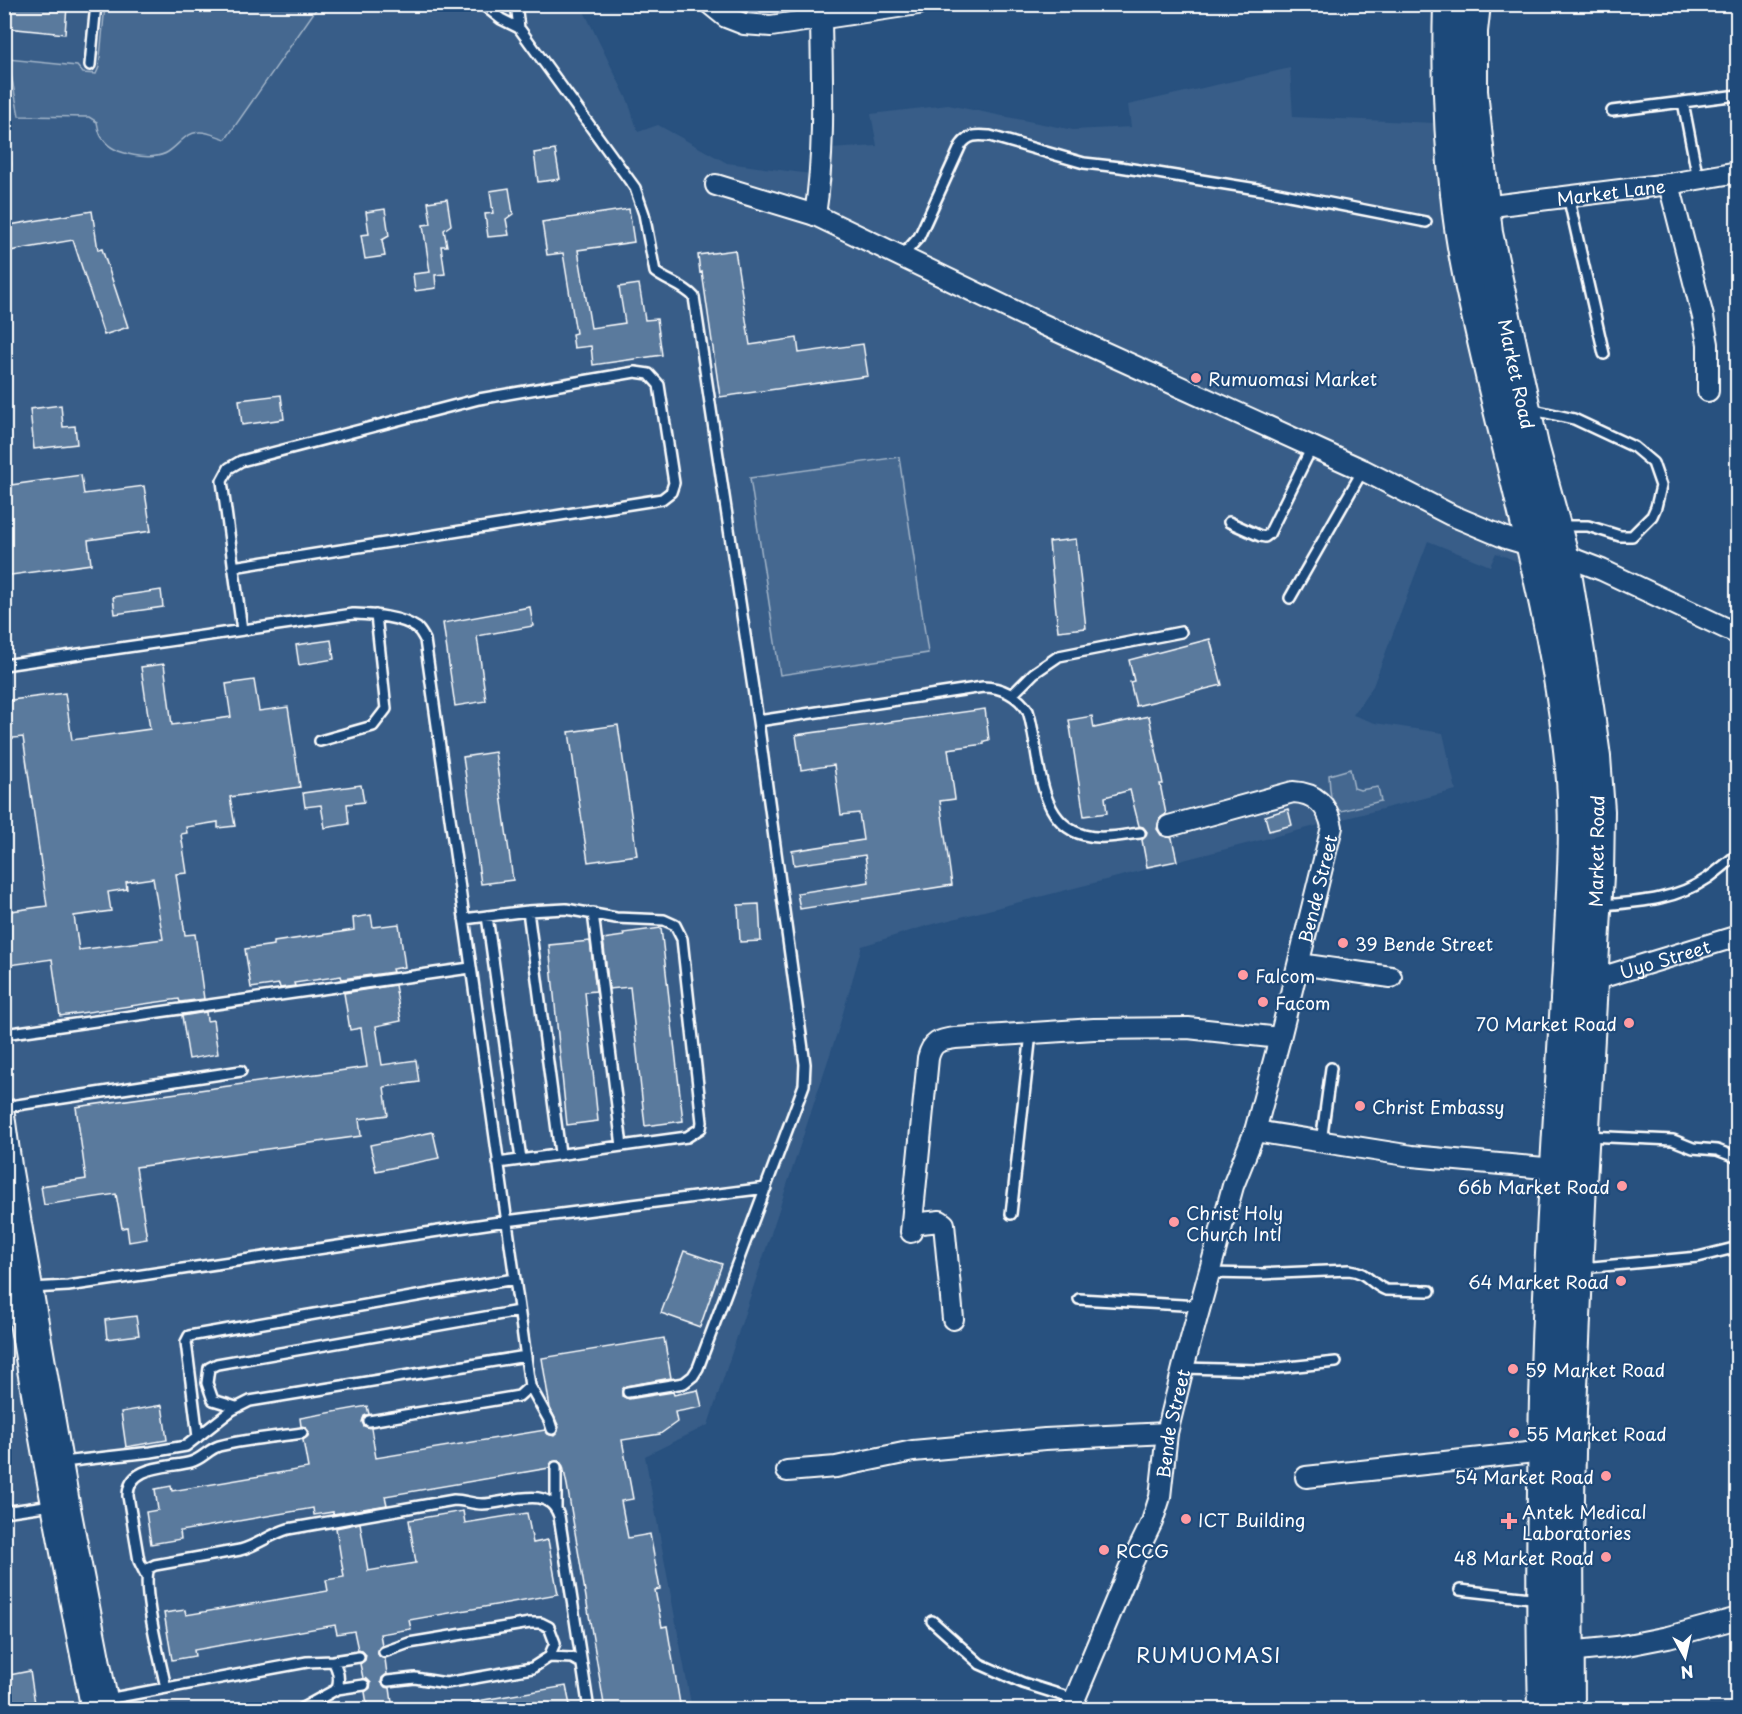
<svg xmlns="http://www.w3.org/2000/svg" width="1742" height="1714" font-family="'Playpen Sans',sans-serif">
<rect width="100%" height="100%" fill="#28517f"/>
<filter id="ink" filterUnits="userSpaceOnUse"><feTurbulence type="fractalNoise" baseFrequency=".0167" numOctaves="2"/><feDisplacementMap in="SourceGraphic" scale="12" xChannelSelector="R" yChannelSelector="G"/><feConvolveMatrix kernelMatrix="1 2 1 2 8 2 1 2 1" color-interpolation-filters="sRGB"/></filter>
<g filter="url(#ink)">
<path fill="#375d88" d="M5,5h576l47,96 10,31 20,-7 69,38 84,11 2,-24 64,-4 -6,-32 77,-9 125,25 58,-3 -3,-22 162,-37 3,49 143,6 88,441 -28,-11 -6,13 -62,-25 -55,145 -20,29 22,8 68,10 13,57 -530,136 -64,20 -23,81 -131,398 -63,31 47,253 -687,1z"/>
<path fill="#446890" stroke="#a2b4c8" stroke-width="1.5" d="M105,5v-1l214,1 -93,134c-8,-2 -19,-8 -27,-7 -14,1 -20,13 -31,20 -15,10 -55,3 -65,-13 -4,-4 -5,-12 -6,-17l-8,-5 -70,-1 -11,-57 69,7 6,7 13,1 3,-7z
M899,457l29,196 -148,22 -30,-197z
M1350,769l4,19 6,2 18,-3 3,14 -40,10c-12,-4 -11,-25 -12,-36z"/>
<path fill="#5a7a9d" stroke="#fff" stroke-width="1.5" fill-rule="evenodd" d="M10,4l57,2 -2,28 -58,-6z
M555,150l5,29 -22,3 -4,-29z
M509,188l4,26 -7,5 3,16 -21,2 -3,-23 8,-1 -3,-22z
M447,199l4,26 -7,5 3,16h-6l4,28 -10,1 1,13 -21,3 -2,-17 17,-2 -7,-47 8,-1 -3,-22z
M385,209l4,27 -7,4 3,16 -20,3 -4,-24 8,-1 -3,-22z
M629,209l5,33 -56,8 13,78 34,-5 -6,-36 20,-3 6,36 12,-1 5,36 -69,10 -2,-19 -17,2 -2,-14 4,-1 -13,-80 -16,2 -5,-33z
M92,211l6,39 4,-1 26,78 -24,8 -31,-95 -69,12v-26z
M735,250l15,95 47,-7 2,15 64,-9 5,32 -148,21 -18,-125 -2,1 -2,-18z
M281,395l3,24 -42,6 -3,-25z
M61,405l2,22 12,-1 2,18 -43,5 -4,-40z
M81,475l3,19 60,-8 7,45 -63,9 3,24 -87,12v-90z
M1076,539l10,89 -28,3 -9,-89z
M161,590l2,17 -48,7 -2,-17z
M530,607l3,19 -56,10 9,65 -31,5 -12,-83z
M1210,639l12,46 -86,21 -6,-24 4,-1 -5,-21z
M331,640l3,19 -35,6 -3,-20z
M164,664l8,61 59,-8 -5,-33 28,-4 5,31 29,-4 12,80 -70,10 5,29 -17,2v-6l-32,5 1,6 -6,1 6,39 -11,1 9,61 10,-1 9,65 -24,3 -1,-3 -119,17 -8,-57 -42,6 -6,-53 43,-6 -24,-169 -19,2v-38l61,-8 7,47 78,-11 -9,-62zM153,878l10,61 -84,11 -5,-34 37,-5 -3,-19 19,-3 -1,-7z
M985,709l4,31 -5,1v3l-36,5 7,50 -15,2 12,84 -152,24 -3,-16 72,-11 -4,-27 -71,10 -2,-14 71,-11 -4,-27 -18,2 -7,-50 -33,5 -5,-35z
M1092,716l2,12 55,-12 14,68h-3l6,30 -6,4 -3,11 4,6 11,3 5,23 -30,6 -5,-27 4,-4 1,-4 -4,-5 -4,-1 -9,-36 -25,7 2,16 -23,3 -15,-96z
M618,725l19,130 -49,7 -19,-130z
M495,752l18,128 -32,4 -18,-127z
M361,785l3,17 -17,2 2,20 -24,4 -4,-23 -16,2 -2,-14z
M1288,809l4,16 -23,6 -4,-15z
M759,904l2,37 -21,1 -2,-37z
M371,915l2,12 26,-3 6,43 -13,2 1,3 -51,7 -1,-3 -47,7 1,3 -15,2 -1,-4 -28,4 -6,-39 29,-4v-3l80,-12 -1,-12z
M661,928l22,193 -38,5 -15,-139 -21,2 -6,-50 21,-3 -1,-3z
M590,941l6,50 -11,1 13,129 -31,4 -18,-180z
M395,985l6,36 -25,5 6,39 34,-5 3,22 -35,5 4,28 -29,4 2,17 -225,31 11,72 -18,3 -2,-15 -5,1 -6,-34 -72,11 -3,-19 45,-7 -10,-72 291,-40 -6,-39 -11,2 -6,-37z
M206,1012l1,9 6,-1 5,34 -29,5 -7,-43z
M433,1132l6,26 -63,13 -6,-26z
M684,1251l38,13 -22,63 -39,-14z
M136,1316l3,19 -32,4 -2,-19z
M664,1338l7,40 -45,8 -4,4v6l7,3 44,-7 1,3 24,-5 4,17 -27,5 2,10 -17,12 -38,6 11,59 -12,2 7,37 22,-4 10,55 -5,1 7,37 5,-1 14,84h-76l-38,-225 -4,-19 -4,-5 -7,1 -3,6 -164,28 2,9 -54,9v-2l-19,3 -1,-7 -133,23 1,8 -30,5 -5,-32 12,-2 -3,-21 16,-3 1,5 136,-23 -5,-28 5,-4 1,-4 -4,-5 -4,-1 -1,-8 67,-12 2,8 -5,2 -2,6 2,4 7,2 5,30 169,-28 3,4 6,2 3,-3 2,-6 -9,-19 -8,-50z
M162,1405l5,35 -41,7 -5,-35z
M463,1511l2,12 62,-10 6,30 15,-3 10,54 -149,26 2,9 -31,5 2,11 -3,3 -1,6 2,3 5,2 2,15 -5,4 -1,4 4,5 5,1 3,22h-25l-3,-18 5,-4 1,-5 -4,-4 -4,-1 -3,-14 5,-4 1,-5 -4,-4 -4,-1 -4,-19 -17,3 -2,-9 -141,25 1,6 -23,4 -8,-47 21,-3 1,5 142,-24 -2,-11 18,-3 -8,-49 24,-5 8,48 48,-8 -7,-43z
M30,1671l6,39h-32v-34z
M566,1686l5,24h-99v-8z"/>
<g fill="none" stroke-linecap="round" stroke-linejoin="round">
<g stroke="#fff" stroke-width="14">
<path id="lane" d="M482,4l19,15 18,9 116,160 9,26 11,58c13,10 28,13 39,25l64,424 47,343 -1,21 -106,283 -5,8 -9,7 -56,9
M516,4l3,24
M90,65l6,-61
M1683,102l15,77
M1612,111l126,-16
M4,164h1
M1568,196l36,158
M902,256l17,-19 42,-92c8,-11 16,-10 29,-9l94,27 36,4 143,23 163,32
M1529,409l45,10 60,28 19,16 8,23 -5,21 -4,9 -20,20h-12l-32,-10h-28
M1229,522l31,14 5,1 4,-3 43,-87
M233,567l429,-68 9,-7 3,-9 -15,-98 -10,-11 -14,-2 -156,27 -238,62 -12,7 -7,13 20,149
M1290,598l73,-128
M4,665l349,-51c20,1 47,2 64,14 3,3 6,8 8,12l105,746 -11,10 -150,25
M1012,695l22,-22 25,-17 122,-24
M758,721l225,-34c19,0 35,9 45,24 13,40 6,111 56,124 18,5 38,0 56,-2
M320,741l53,-15 13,-17 -10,-94
M1602,905c37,-3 74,-5 106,-27 11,-8 20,-16 30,-24
M528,911l32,242
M593,913l29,233
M487,916l34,243
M464,919l64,-8 38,-2 50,9 48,2 11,5 7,14 20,183 -1,6 -14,9 -189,26
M4,1034l466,-66
M4,1107l237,-36
M1587,1136l86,4 20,8 24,2 21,8
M1321,1142l10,-74
M1011,1214l20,-181
M1582,1268l116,-11 40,-10
M1209,1273l51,1 89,-4c19,2 21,14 37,20l44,1
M31,1288l37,-2 438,-65 260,-33
M1079,1299l121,7
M1183,1368l76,2 77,-8
M530,1386l19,34 3,9
M236,1407l-23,-7 -6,-17 2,-15 8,-4 302,-53
M198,1437l-12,-95 3,-6 325,-57
M63,1462l88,-10 35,-6 46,-36 18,-9 276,-45
M556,1508v-41
M4,1512l48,-7
M146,1575l-7,-14 -11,-65c0,-32 42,-28 63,-34 11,-3 18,-13 28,-16 27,-7 56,-9 83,-13
M1460,1590l80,9
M932,1621l48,43 43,19 51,16
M384,1652l25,-9 121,-20h11l8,4 6,16 -6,14 -17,11 -86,15 -31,-5 -27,3
M549,1657l23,1 9,5
M333,1661c6,10 7,18 4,28
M166,1688c-5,-25 -25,-100 -17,-120l6,-3 85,-15c18,-5 31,-16 48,-21l166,-29c10,0 18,4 28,4 26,0 66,-21 77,12l30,194
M107,1699l200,-37 26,-1 26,-4
M299,1710l38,-21 27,-4"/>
</g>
<g stroke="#fff" stroke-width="24">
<g id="street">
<path d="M710,4l16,13 18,7 27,2 147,-22"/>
<path d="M1669,184l34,133 5,27v47"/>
<path d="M716,185l99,30 218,105 330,150 88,45 55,23 57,17 39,15 136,64"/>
<path id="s1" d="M1484,207l185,-23 69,-12"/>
<path d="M815,215c10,-64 7,-130 6,-195"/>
<path d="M1299,964l92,13"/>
<path id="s2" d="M1593,980l145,-44"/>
<path d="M4,1115l7,51 58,337 40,207"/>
<path d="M1255,1131l157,25 143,13"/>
<path d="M4,1219c24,164 55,328 88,491"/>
<path d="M912,1224l28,-3 4,3 9,95"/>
<path d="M911,1232l17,-174c4,-16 11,-18 27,-20l139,-9 94,-1 92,10"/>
<path d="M787,1471l49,-4 77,-16 132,-12 122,-6"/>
<path d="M1306,1477l238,-26"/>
<path d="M1558,1653l59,-6 51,-10 70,-19"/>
<path id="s3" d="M1070,1710l59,-141 23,-47 8,-25 7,-64 16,-65 50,-182 22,-55 25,-93 52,-211c-4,-22 -17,-34 -39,-35l-124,34"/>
</g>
</g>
<g stroke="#fff" stroke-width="34">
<g id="primary">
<path d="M1449,4c-2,67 0,133 8,199 6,59 22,119 35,177 30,129 67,258 79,389 6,60 1,121 -2,181 -4,67 -8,133 -12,199 -12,186 -18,374 -13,561"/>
<path id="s4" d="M1475,4l-3,27v60l15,142 46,213 30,109 25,152 7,50 4,54 -1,64 -17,307 -10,227 -3,133 1,168"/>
</g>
</g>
<use href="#lane" stroke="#1f4a7a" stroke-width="9"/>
<use href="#street" stroke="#1f4a7a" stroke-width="20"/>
<use href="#primary" stroke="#1f4a7a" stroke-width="30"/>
</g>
</g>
<g fill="#ff9aa2" stroke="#1f4a7a" stroke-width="2">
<circle cx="1196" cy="378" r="6"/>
<circle cx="1343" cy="943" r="6"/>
<circle cx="1243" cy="975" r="6"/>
<circle cx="1263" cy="1002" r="6"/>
<circle cx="1629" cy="1023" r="6"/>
<circle cx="1360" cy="1106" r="6"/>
<circle cx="1622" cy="1186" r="6"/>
<circle cx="1174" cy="1222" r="6"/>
<circle cx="1621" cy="1281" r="6"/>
<circle cx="1513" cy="1369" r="6"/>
<circle cx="1514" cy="1433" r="6"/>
<circle cx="1606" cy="1476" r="6"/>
<circle cx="1186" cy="1519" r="6"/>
<path d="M1506 1512h6v6h6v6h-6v6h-6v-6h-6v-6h6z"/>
<circle cx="1104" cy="1550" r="6"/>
<circle cx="1606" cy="1557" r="6"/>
</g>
<g text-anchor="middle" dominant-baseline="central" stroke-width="4.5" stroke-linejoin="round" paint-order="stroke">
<g font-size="18" fill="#fff" stroke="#1f4a7a">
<text stroke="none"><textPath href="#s1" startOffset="128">Market Lane</textPath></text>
<text stroke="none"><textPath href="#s4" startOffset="374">Market Road</textPath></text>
<text transform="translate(1596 851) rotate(-89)">Market Road</text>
<text stroke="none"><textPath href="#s3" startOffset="861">Bende Street</textPath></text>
<text stroke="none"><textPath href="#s2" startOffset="75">Uyo Street</textPath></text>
<text stroke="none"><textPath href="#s3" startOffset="306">Bende Street</textPath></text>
</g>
<g font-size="18" fill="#fff" stroke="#1f4a7a" text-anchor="start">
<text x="1208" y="378">Rumuomasi Market</text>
<text x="1355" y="943">39 Bende Street</text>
<text x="1255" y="975">Falcom</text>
<text x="1275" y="1002">Facom</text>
<text x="1617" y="1023" text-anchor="end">70 Market Road</text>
<text x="1372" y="1106">Christ Embassy</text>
<text x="1610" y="1186" text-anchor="end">66b Market Road</text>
<text x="1186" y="1212">Christ Holy<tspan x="1186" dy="21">Church Intl</tspan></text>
<text x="1609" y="1281" text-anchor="end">64 Market Road</text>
<text x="1525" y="1369">59 Market Road</text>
<text x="1526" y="1433">55 Market Road</text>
<text x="1594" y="1476" text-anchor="end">54 Market Road</text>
<text x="1522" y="1511">Antek Medical<tspan x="1522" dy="21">Laboratories</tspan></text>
<text x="1198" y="1519">ICT Building</text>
<text x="1116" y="1550">RCCG</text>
<text x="1594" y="1557" text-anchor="end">48 Market Road</text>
</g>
<g font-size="20" letter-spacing="1.5" fill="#fff" stroke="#1f4a7a">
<text x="1209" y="1655">RUMUOMASI</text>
</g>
</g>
<rect width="1742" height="1714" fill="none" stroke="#1f4a7a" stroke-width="24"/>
<rect x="12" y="12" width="1718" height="1690" fill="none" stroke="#fff" stroke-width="2" filter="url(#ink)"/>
<g transform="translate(1685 1657) rotate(172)" stroke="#1f4a7a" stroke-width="4.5" paint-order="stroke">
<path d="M0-4.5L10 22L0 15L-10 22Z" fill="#ffffff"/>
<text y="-9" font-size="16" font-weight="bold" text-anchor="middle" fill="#ffffff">N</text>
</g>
</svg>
